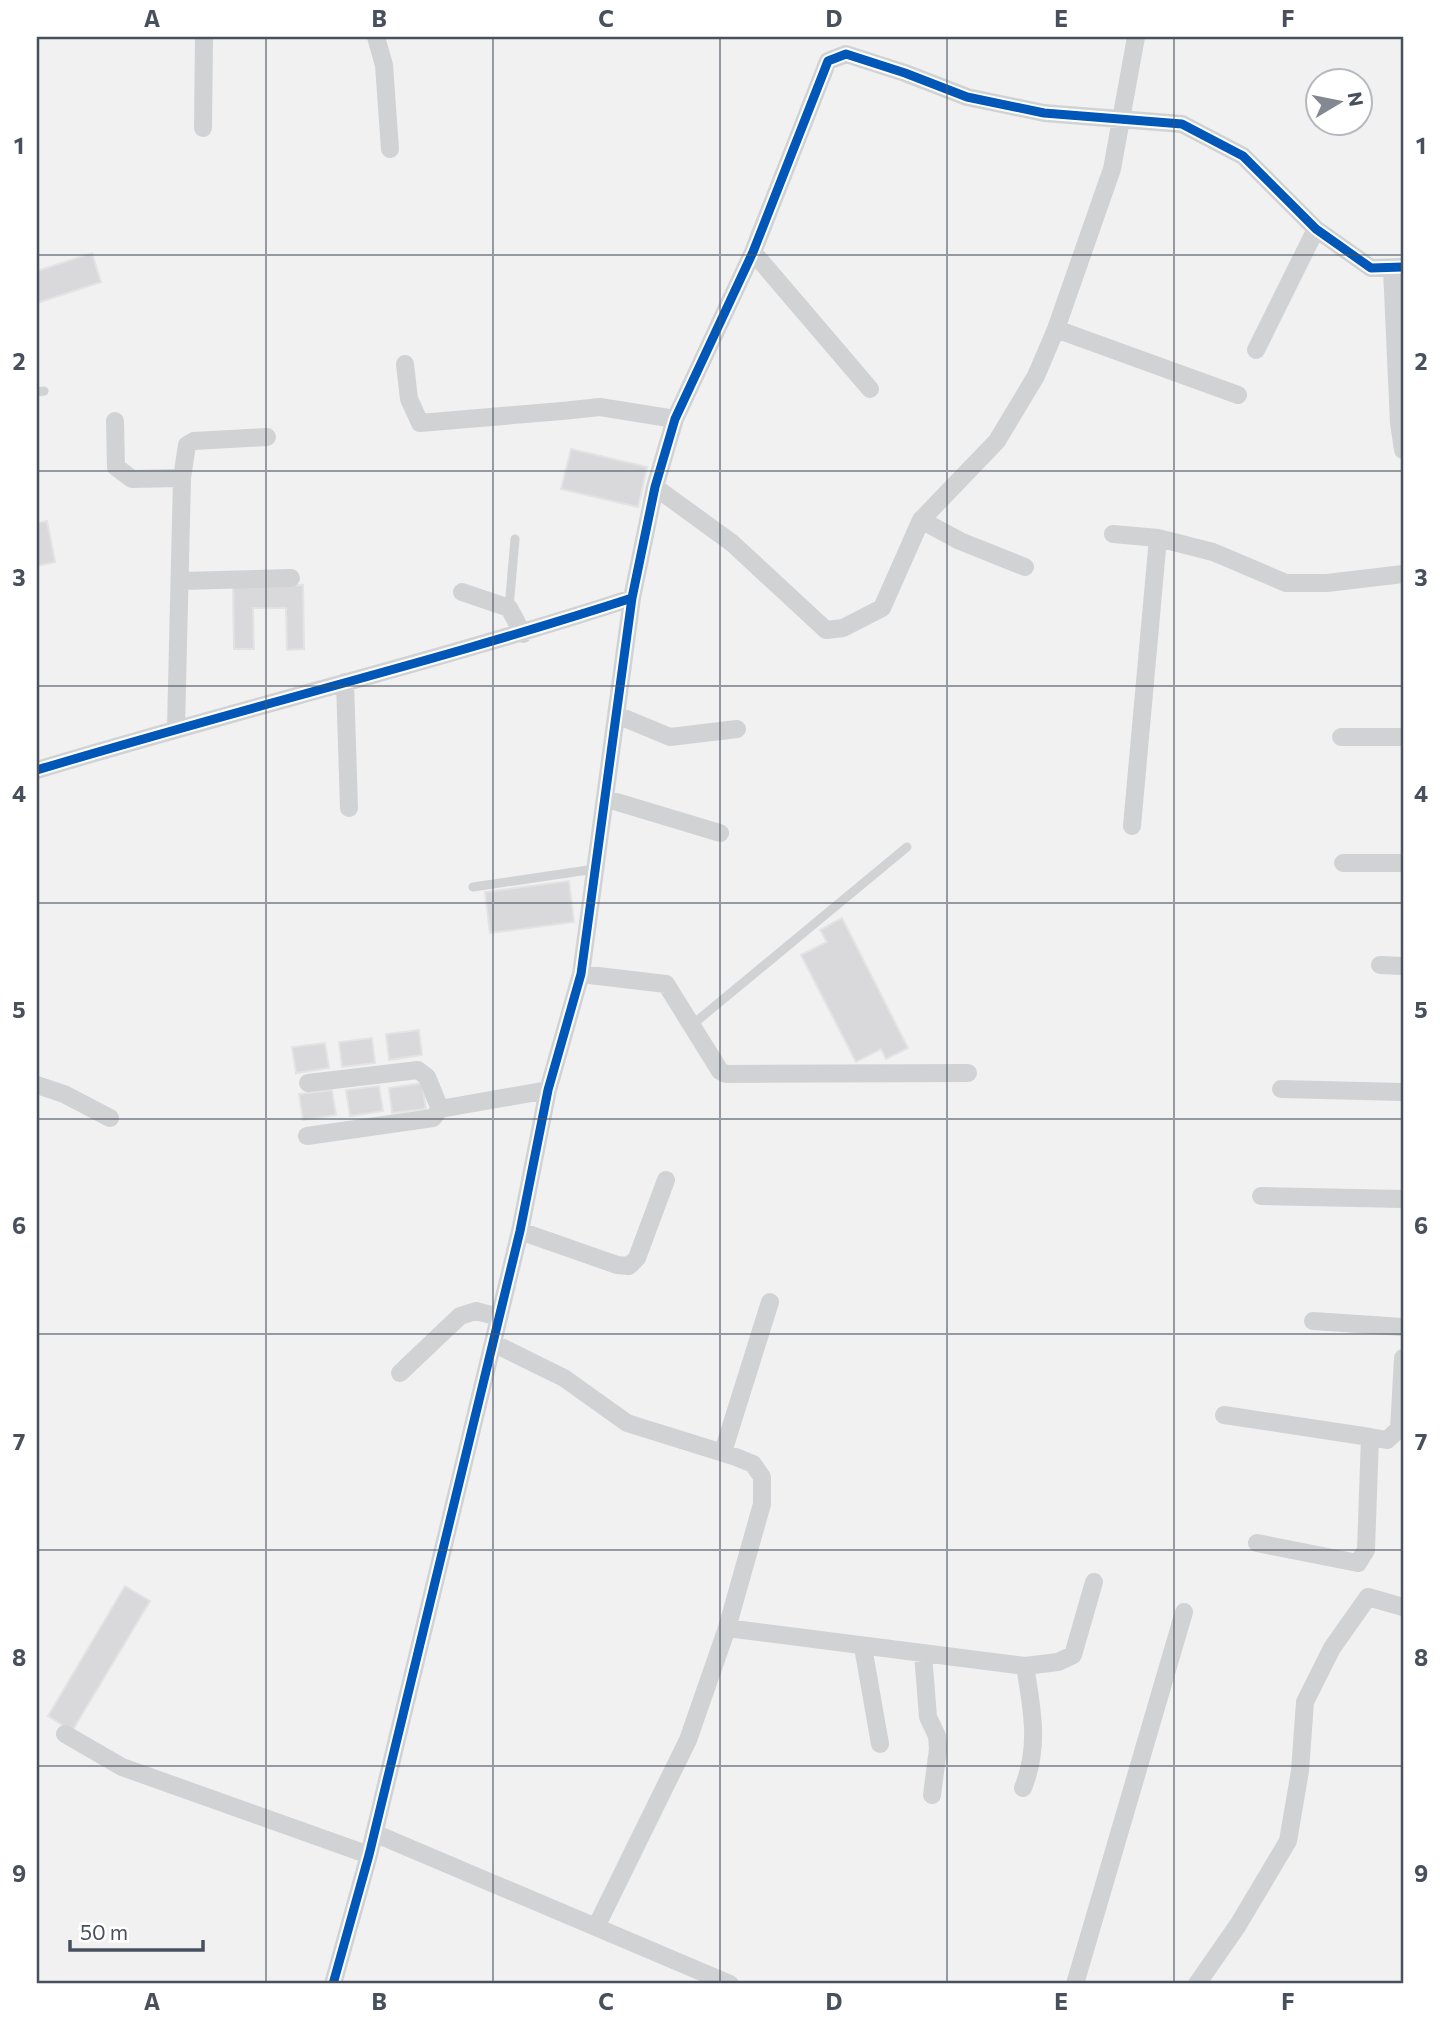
<svg xmlns="http://www.w3.org/2000/svg" width="1440" height="2021" font-family="Commissioner,sans-serif">
<rect width="100%" height="100%" fill="#f2f1f1"/>
<path fill="#d9d9db" stroke="#e3e3e4" stroke-width="2" d="M92,253l9,29 -64,21v-32z
M571,449l76,18 -9,40 -77,-18z
M47,521l8,41 -18,4v-43z
M303,585l1,64 -17,1 -1,-42h-33l1,41h-20l-1,-62z
M569,881l5,41 -84,11 -5,-41z
M842,918l66,130 -22,11 -5,-10 -25,13 -55,-107 26,-13 -7,-12z
M419,1030l3,25 -33,5 -3,-26z
M372,1038l3,25 -33,4 -3,-25z
M325,1043l4,25 -33,5 -4,-26z
M422,1083l4,26 -34,4 -3,-25z
M379,1086l4,25 -33,5 -4,-26z
M332,1090l4,25 -33,5 -4,-26z
M125,1586l25,15 -78,130 -24,-15z"/>
<g fill="none" stroke-linecap="round" stroke-linejoin="round">
<path stroke="#d0d2d4" stroke-width="9" d="M37,392l7,-1
M509,608l6,-69
M473,887l122,-18
M692,1025l215,-178"/>
<path stroke="#d0d2d4" stroke-width="18" d="M376,37l8,28 6,84
M203,128l1,-91
M753,252l117,137
M1392,269l7,154 4,27
M1056,329l182,66
M1256,350l60,-121
M405,364l4,35 11,24 142,-12 38,-4 75,12
M115,421l1,46 16,12 50,-1
M655,487l77,56 94,87 17,-2 39,-20 39,-88
M1113,534l45,4 55,14 73,31h41l76,-9
M1025,567l-65,-26 -39,-21 76,-79 39,-65 20,-47 56,-160 24,-132
M181,581l110,-3
M462,592l47,16 14,26
M632,598l23,-111 20,-68 78,-167 75,-191 18,-7 59,19 62,24 77,16 138,11 61,32 73,73 55,39 32,-1
M345,682l4,126
M617,715l53,22 67,-8
M176,728l6,-250 5,-33 7,-4 73,-4
M1341,737h62
M37,770c198,-60 398,-108 595,-172l-51,376 -33,116 -28,141 -151,624 -36,129
M607,799l113,34
M1132,826l26,-288
M1343,863h60
M1380,965l23,1
M581,974l85,10 54,87 6,3 242,-1
M308,1083l110,-13 9,7 13,32
M37,1085l27,9 46,24
M1281,1089l122,3
M307,1136l126,-18 7,-9 108,-19
M1261,1196l142,3
M520,1231l97,34 12,1 8,-8 29,-78
M1313,1321l90,6
M493,1343l71,35 63,45 109,34 17,7 9,13v27l-35,124 -39,112 -92,187
M400,1373l60,-57 16,-5 23,6
M1224,1415l146,22
M723,1452l47,-150
M1257,1543l101,20 8,-13 4,-113 17,3 12,-11 4,-71
M727,1628l298,38 33,-4 15,-7 21,-73
M863,1647l17,97
M923,1654l5,63 9,19 1,13 -6,46
M65,1734l57,33 247,88
M1023,1788c17,-42 9,-79 2,-122
M374,1833l356,151
M1075,1984l109,-372
M1197,1984l41,-59 50,-84 12,-70 5,-69 27,-54 36,-51 35,10"/>
<g stroke="#fff" stroke-width="13">
<path id="cycleway" d="M632,598l23,-111 20,-68 78,-167 75,-191 18,-7 59,19 62,24 77,16 138,11 61,32 73,73 55,39 32,-1
M37,770c198,-60 398,-108 595,-172l-51,376 -33,116 -28,141 -151,624 -36,129"/>
</g>
<use href="#cycleway" stroke="#0057b8" stroke-width="9"/>
</g>
<path fill="none" stroke="#48505e" stroke-width="2" stroke-opacity="0.55" d="M266,37v1947M493,37v1947M720,37v1947M947,37v1947M1174,37v1947M37,255h1366M37,471h1366M37,686h1366M37,903h1366M37,1119h1366M37,1334h1366M37,1550h1366M37,1766h1366"/>
<rect width="1440" height="2021" fill="none" stroke="#ffffff" stroke-width="77"/>
<g transform="translate(1339 102) rotate(80)"><circle r="33" fill="#ffffff" stroke="#b6b9bf" stroke-width="2"/>
<path d="M0-5L12 26L0 18L-12 26Z" fill="#848891"/>
<text y="-10" font-size="19" font-weight="bold" text-anchor="middle" fill="#48505e">N</text>
</g>
<path d="M70 1940v10h133v-10" fill="none" stroke="#48505e" stroke-width="3.5"/>
<text x="80" y="1940" font-size="21" fill="#48505e" stroke="#ffffff" stroke-width="5" paint-order="stroke">50 m</text>
<rect x="38" y="38" width="1364" height="1944" fill="none" stroke="#48505e" stroke-width="2.5"/>
<g font-size="23" text-anchor="middle" font-weight="bold" fill="#48505e">
<text x="152" y="27">A</text>
<text x="379" y="27">B</text>
<text x="606" y="27">C</text>
<text x="834" y="27">D</text>
<text x="1061" y="27">E</text>
<text x="1288" y="27">F</text>
<text x="19" y="154">1</text>
<text x="1421" y="154">1</text>
<text x="19" y="370">2</text>
<text x="1421" y="370">2</text>
<text x="19" y="586">3</text>
<text x="1421" y="586">3</text>
<text x="19" y="802">4</text>
<text x="1421" y="802">4</text>
<text x="19" y="1018">5</text>
<text x="1421" y="1018">5</text>
<text x="19" y="1234">6</text>
<text x="1421" y="1234">6</text>
<text x="19" y="1450">7</text>
<text x="1421" y="1450">7</text>
<text x="19" y="1666">8</text>
<text x="1421" y="1666">8</text>
<text x="19" y="1882">9</text>
<text x="1421" y="1882">9</text>
<text x="152" y="2010">A</text>
<text x="379" y="2010">B</text>
<text x="606" y="2010">C</text>
<text x="834" y="2010">D</text>
<text x="1061" y="2010">E</text>
<text x="1288" y="2010">F</text>
</g>
</svg>
